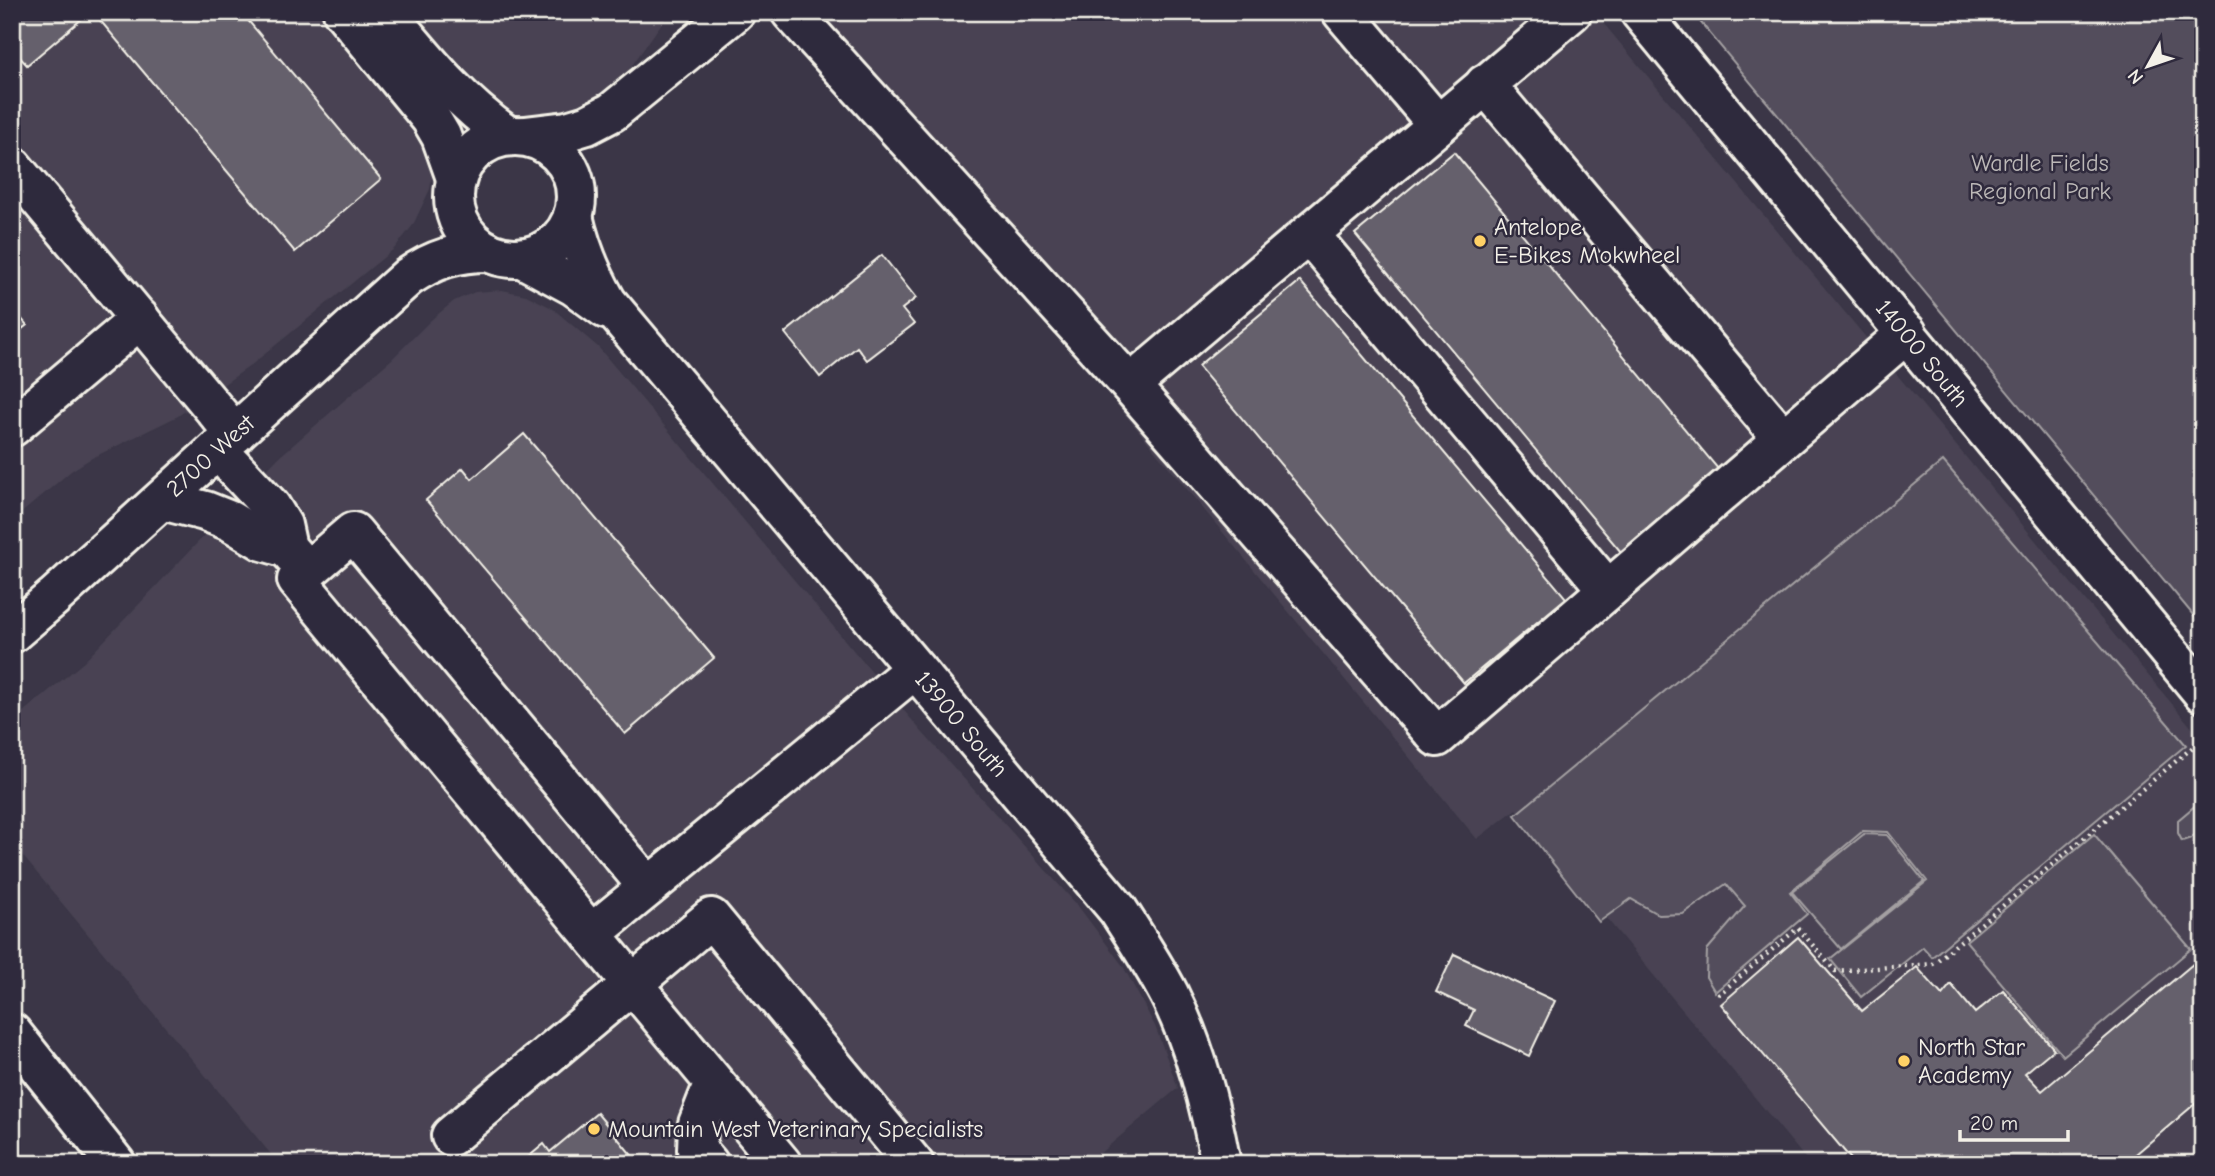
<svg xmlns="http://www.w3.org/2000/svg" width="2215" height="1176" font-family="'Comic Neue',sans-serif">
<rect width="100%" height="100%" fill="#3b3647"/>
<filter id="ink" filterUnits="userSpaceOnUse"><feTurbulence type="fractalNoise" baseFrequency=".0143" numOctaves="2"/><feDisplacementMap in="SourceGraphic" scale="14" xChannelSelector="R" yChannelSelector="G"/><feConvolveMatrix kernelMatrix="1 2 1 2 8 2 1 2 1" color-interpolation-filters="sRGB"/></filter>
<g filter="url(#ink)">
<path fill="#484352" d="M12,12h662l-10,8 -48,68 -41,28 -54,4 -29,-11 -57,51 -5,29 -17,36 -19,24 -144,117 -72,50 -88,43 -19,12 -59,50z
M809,12h785l609,729v423h-393l-294,-355 -39,30 -480,-579 -215,-226z
M502,290l24,5 26,13 46,39 324,385 156,174 45,60 32,60 23,62 -91,76h-808l-267,-321v-122l72,-59 194,-204 114,-99 39,-39 23,-19 21,-9z"/>
<path fill="#534e5c" stroke="#a4a0a2" stroke-width="2" d="M1693,12h510v615l-511,-615z
M1943,461l243,284 -254,212 -9,-10 -62,50 -31,-38 97,-78 -39,-49 -25,-1 -73,61 17,22 -92,78 -9,-15 1,-27 38,-44 -19,-22 -43,30 -24,1 -28,-16 -32,23 -84,-107z
M2203,799v28l-12,11 -9,3 -4,-8v-13z
M1864,834l23,1 37,46 -83,68 -49,-57z
M2094,834l97,115 -128,107 -97,-115z"/>
<path fill="#65616c" stroke="#f4f1e8" stroke-width="2" d="M14,12h76l-63,53 -15,-16z
M93,12h148l140,167 -86,73z
M1454,152l265,318 -98,82 -266,-318z
M882,255l34,43 -14,11 12,15 -47,36 -10,-13 -37,30 -35,-44z
M1300,281l266,317 -102,85 -266,-317z
M12,308l15,17 -15,12z
M524,434l190,224 -89,76 -199,-234 37,-32 9,11z
M1798,937l64,74 55,-44 25,28 9,-11 24,29 28,-23 51,59 -29,24 17,18 158,-133 3,4v135l-73,62 2,5h-277l-134,-160z
M1454,954l101,47 -26,55 -63,-30 8,-16 -38,-18z
M597,1113l42,51h-119l24,-20 6,8z"/>
<g fill="none" stroke-linecap="round" stroke-linejoin="round">
<g stroke="#f4f1e8" stroke-width="44">
<g id="minor">
<path d="M343,12l88,107 10,17 15,42"/>
<path d="M386,12c39,47 72,89 122,124"/>
<path d="M791,12l339,373"/>
<path d="M1342,12l96,113"/>
<path d="M1572,12l-442,373 307,352 470,-404"/>
<path id="s1" d="M1640,12l563,681"/>
<path d="M1485,84l298,355"/>
<path d="M12,166l223,268"/>
<path id="s2" d="M573,216c7,32 18,58 34,86l511,608c18,28 36,55 51,84 27,54 41,111 52,170"/>
<path d="M1309,234l299,356"/>
<path d="M522,258l52,28 32,23"/>
<path d="M12,427l128,-108"/>
<path d="M218,450l53,57 11,18 5,23 20,23"/>
<path d="M162,500l43,11 25,10 33,20 24,7"/>
<path d="M591,934l-294,-354 56,-48 295,355"/>
<path d="M451,1136l260,-218 203,246"/>
<path d="M709,1164l-12,-14 1,-26 16,-41"/>
<path d="M782,1164l-191,-230 324,-265"/>
</g>
</g>
<g stroke="#f4f1e8" stroke-width="44">
<g id="major">
<circle cx="515" cy="197" r="61"/>
<path d="M525,136l42,-5 20,-6 25,-13 123,-100"/>
<path id="s3" d="M12,633l42,-36 354,-320c26,-18 49,-25 80,-25"/>
</g>
</g>
<g stroke="#f4f1e8" stroke-width="44">
<path id="highway" d="M12,1033l104,131"/>
</g>
<path stroke="#f4f1e8" stroke-width="4.5" stroke-dasharray="2 5" stroke-linecap="butt" d="M1718,995l80,-67 37,43 98,-7 260,-217"/>
<use href="#minor" stroke="#2f2a3d" stroke-width="38"/>
<use href="#major" stroke="#2f2a3d" stroke-width="38"/>
<use href="#highway" stroke="#2f2a3d" stroke-width="38"/>
</g>
</g>
<g fill="#ffd166" stroke="#2f2a3d" stroke-width="2.5">
<circle cx="1480" cy="241" r="7"/>
<circle cx="1904" cy="1061" r="7"/>
<circle cx="594" cy="1129" r="7"/>
</g>
<g text-anchor="middle" dominant-baseline="central" stroke-width="5" stroke-linejoin="round" paint-order="stroke">
<g font-size="24" fill="#bcb8b7" stroke="#2f2a3d">
<text x="2040" y="163">Wardle Fields<tspan x="2040" dy="28">Regional Park</tspan></text>
</g>
<g font-size="24" fill="#f4f1e8" stroke="#2f2a3d" text-anchor="start">
<text x="1494" y="227">Antelope<tspan x="1494" dy="28">E-Bikes Mokwheel</tspan></text>
<text x="1918" y="1047">North Star<tspan x="1918" dy="28">Academy</tspan></text>
<text x="608" y="1129">Mountain West Veterinary Specialists</text>
</g>
<g font-size="24" fill="#f4f1e8" stroke="#2f2a3d">
<text stroke="none"><textPath href="#s1" startOffset="443">14000 South</textPath></text>
<text stroke="none"><textPath href="#s3" startOffset="266">2700 West</textPath></text>
<text stroke="none"><textPath href="#s2" startOffset="644">13900 South</textPath></text>
</g>
</g>
<rect width="2215" height="1176" fill="none" stroke="#2f2a3d" stroke-width="42"/>
<rect x="21" y="21" width="2173" height="1134" fill="none" stroke="#f4f1e8" stroke-width="2.5" filter="url(#ink)"/>
<g transform="translate(2148 66) rotate(230)" stroke="#2f2a3d" stroke-width="5" paint-order="stroke">
<path d="M0-5L12 26L0 18L-12 26Z" fill="#f4f1e8"/>
<text y="-10" font-size="19" font-weight="bold" text-anchor="middle" fill="#f4f1e8">N</text>
</g>
<path d="M1960 1130v10h108v-10" fill="none" stroke="#f4f1e8" stroke-width="3.5"/>
<text x="1970" y="1130" font-size="21" fill="#f4f1e8" stroke="#2f2a3d" stroke-width="5" paint-order="stroke">20 m</text>
</svg>
